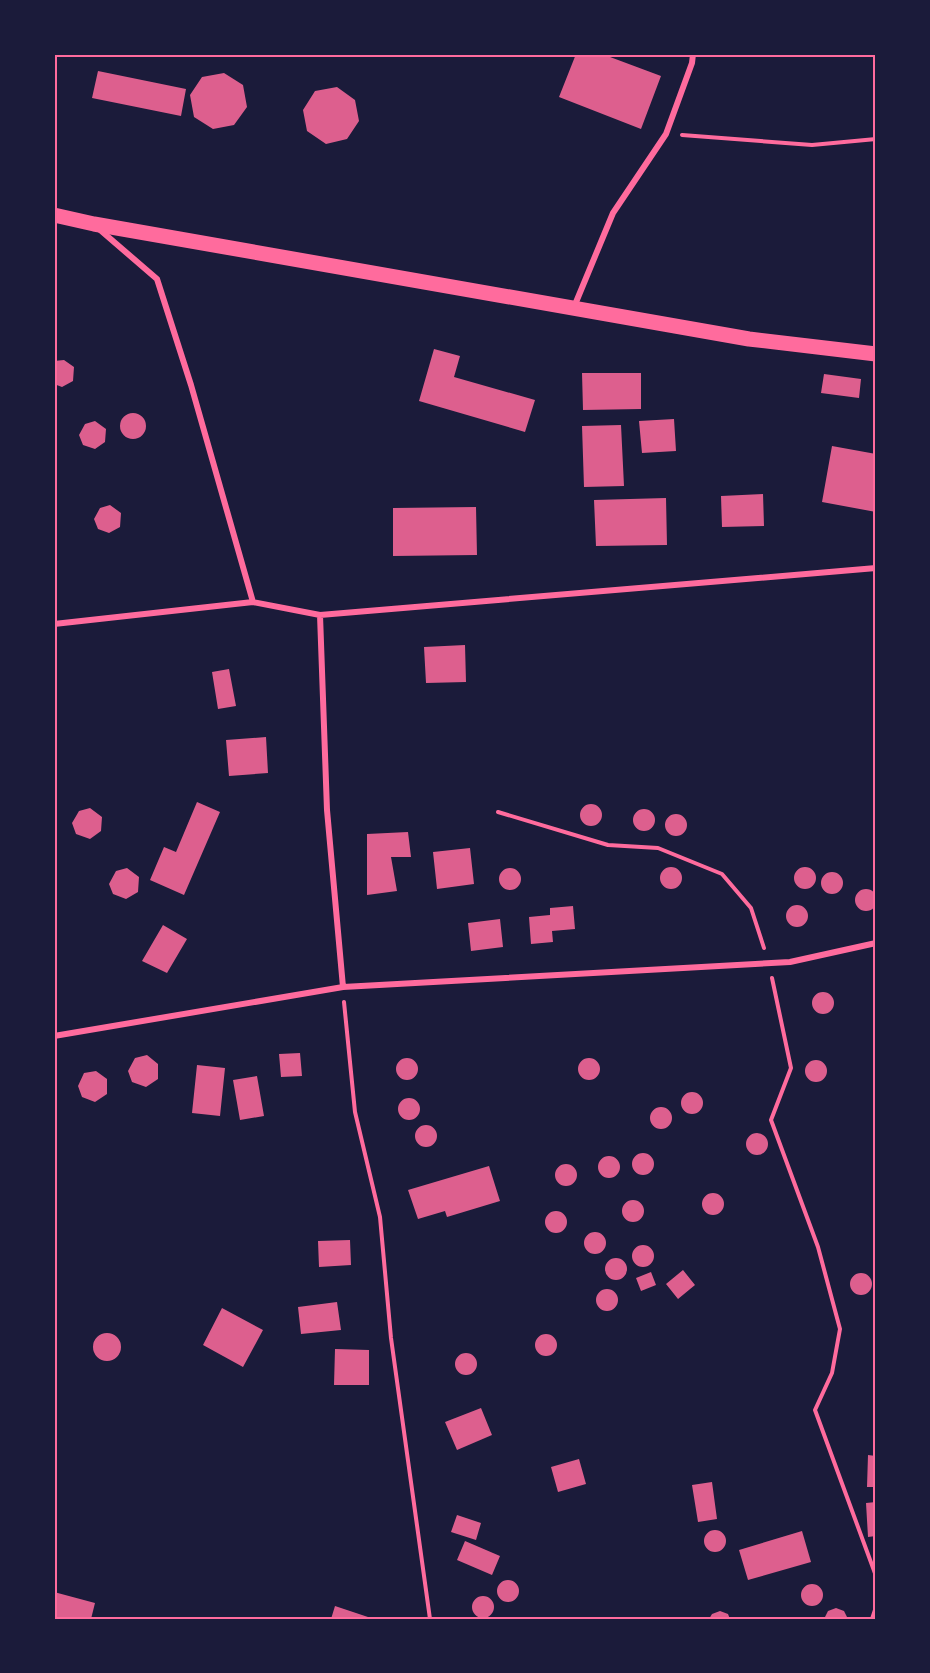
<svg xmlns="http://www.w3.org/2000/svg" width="930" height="1673" font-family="'DejaVu Sans',sans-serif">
<rect width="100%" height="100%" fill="#1b1b3a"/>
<path fill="#dd5f8e" d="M576,54h26l59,22 -20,53 -82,-32z
M98,71l88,18 -5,27 -89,-18z
M224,73l19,12 4,22 -13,18 -21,4 -19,-12 -4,-22 12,-18z
M337,87l18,13 4,21 -12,18 -21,5 -19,-13 -4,-21 12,-19z
M54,275l3,2v13l-3,2z
M434,349l26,7 -6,21 81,23 -10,32 -106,-31z
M64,360l10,7 -1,14 -11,6 -8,-3v-23z
M582,373h59v36l-58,1z
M824,374l37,5 -2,19 -38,-5z
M120 426a13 13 0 1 1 26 0a13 13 0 1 1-26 0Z
M674,419l2,32 -34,2 -3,-32z
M95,421l11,8 -1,13 -10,7 -12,-4 -4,-10 6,-11z
M621,425l3,61 -40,1 -2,-61z
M832,446l44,8v58l-54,-10z
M763,494l1,32 -42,1 -1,-31z
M666,498l1,47 -71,1 -2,-46z
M110,505l11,8 -1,14 -11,6 -11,-4 -4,-10 6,-11z
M476,507l1,48 -84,1v-48z
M465,645l1,37 -40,1 -2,-36z
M229,669l7,37 -18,3 -6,-37z
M266,737l2,36 -39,3 -3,-36z
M197,802l23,10 -36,83 -34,-15 14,-33 12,5z
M580 815a11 11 0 1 1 22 0a11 11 0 1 1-22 0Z
M90,808l12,9 -1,14 -11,8 -14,-5 -4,-11 7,-12z
M633 820a11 11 0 1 1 22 0a11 11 0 1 1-22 0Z
M665 825a11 11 0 1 1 22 0a11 11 0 1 1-22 0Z
M408,832l3,25h-20l6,34 -30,4v-61z
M470,848l4,36 -37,5 -4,-37z
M794 878a11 11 0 1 1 22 0a11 11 0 1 1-22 0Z
M660 878a11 11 0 1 1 22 0a11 11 0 1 1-22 0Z
M499 879a11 11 0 1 1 22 0a11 11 0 1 1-22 0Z
M127,868l12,9 -1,15 -12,7 -13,-5 -4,-10 7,-13z
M821 883a11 11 0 1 1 22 0a11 11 0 1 1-22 0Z
M855 900a11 11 0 1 1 22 0a11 11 0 1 1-22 0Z
M786 916a11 11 0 1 1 22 0a11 11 0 1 1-22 0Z
M573,906l2,23 -23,2 1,11 -22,2 -2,-27 21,-2v-7z
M500,919l3,28 -32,4 -3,-28z
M163,925l24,14 -20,34 -25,-12z
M812 1003a11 11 0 1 1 22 0a11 11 0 1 1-22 0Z
M300,1053l2,23 -21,1 -2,-23z
M147,1055l11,9v15l-12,8 -14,-5 -4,-11 7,-13z
M396 1069a11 11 0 1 1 22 0a11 11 0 1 1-22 0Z
M578 1069a11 11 0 1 1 22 0a11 11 0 1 1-22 0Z
M805 1071a11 11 0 1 1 22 0a11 11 0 1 1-22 0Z
M197,1065l28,3 -5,48 -28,-3z
M54,1071l3,2 -1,15 -2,1z
M96,1071l11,8v15l-12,8 -13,-5 -4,-11 6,-13z
M257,1076l7,40 -24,4 -7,-40z
M681 1103a11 11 0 1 1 22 0a11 11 0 1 1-22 0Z
M398 1109a11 11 0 1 1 22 0a11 11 0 1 1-22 0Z
M650 1118a11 11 0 1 1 22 0a11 11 0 1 1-22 0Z
M415 1136a11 11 0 1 1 22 0a11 11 0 1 1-22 0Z
M746 1144a11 11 0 1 1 22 0a11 11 0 1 1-22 0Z
M632 1164a11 11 0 1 1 22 0a11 11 0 1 1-22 0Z
M598 1167a11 11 0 1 1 22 0a11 11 0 1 1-22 0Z
M555 1175a11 11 0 1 1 22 0a11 11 0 1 1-22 0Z
M489,1166l11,35 -53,16 -2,-6 -27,8 -10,-29z
M702 1204a11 11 0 1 1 22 0a11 11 0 1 1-22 0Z
M622 1211a11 11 0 1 1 22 0a11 11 0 1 1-22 0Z
M545 1222a11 11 0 1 1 22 0a11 11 0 1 1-22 0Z
M584 1243a11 11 0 1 1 22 0a11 11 0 1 1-22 0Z
M350,1240l1,25 -32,2 -1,-26z
M632 1256a11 11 0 1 1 22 0a11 11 0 1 1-22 0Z
M605 1269a11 11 0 1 1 22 0a11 11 0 1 1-22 0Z
M683,1270l12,15 -17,14 -12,-15z
M651,1272l5,13 -15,6 -5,-13z
M850 1284a11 11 0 1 1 22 0a11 11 0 1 1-22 0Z
M596 1300a11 11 0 1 1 22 0a11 11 0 1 1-22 0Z
M337,1302l4,28 -40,4 -3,-27z
M222,1308l41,22 -20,37 -40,-22z
M93 1347a14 14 0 1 1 28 0a14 14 0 1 1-28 0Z
M535 1345a11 11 0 1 1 22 0a11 11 0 1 1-22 0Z
M335,1349l34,1v35h-35z
M455 1364a11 11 0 1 1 22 0a11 11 0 1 1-22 0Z
M481,1408l11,27 -35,15 -12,-28z
M868,1455l8,1v31h-9z
M579,1459l7,25 -28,8 -7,-25z
M712,1482l5,37 -19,3 -6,-37z
M876,1502v34l-8,1 -2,-34z
M457,1515l24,8 -5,17 -25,-8z
M704 1541a11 11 0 1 1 22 0a11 11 0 1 1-22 0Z
M802,1531l9,31 -63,18 -9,-30z
M465,1541l35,15 -8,19 -35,-15z
M497 1591a11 11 0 1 1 22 0a11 11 0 1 1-22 0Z
M801 1595a11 11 0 1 1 22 0a11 11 0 1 1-22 0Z
M54,1592l41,11 -4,16h-37z
M472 1607a11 11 0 1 1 22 0a11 11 0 1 1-22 0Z
M335,1606l39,13h-43z
M836,1608l8,3 4,8h-24l4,-8z
M720,1611l8,3 2,5h-21l3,-5z"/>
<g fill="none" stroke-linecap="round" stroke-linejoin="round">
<path stroke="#ff6b9d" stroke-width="4" d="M682,135l130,10 64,-6
M498,812l110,33 50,3 64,26 29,34 13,40
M772,978l19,90 -20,52 47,127 22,82 -8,44 -17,37 61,166
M344,1002l11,110 25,105 11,121 39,281
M872,1619l4,-12"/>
<path stroke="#ff6b9d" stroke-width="6" d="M99,229l58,50 34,106 62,217
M574,307l39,-94 53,-79 26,-71 1,-9
M320,615l7,195 16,177
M54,624l199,-22 67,13 556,-47
M54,1036l289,-49 447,-25 86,-19"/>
<path stroke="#ff6b9d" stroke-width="15" d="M54,215l40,9 655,115 127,15"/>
</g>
<rect width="930" height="1673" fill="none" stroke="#1b1b3a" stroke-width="111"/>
<rect x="56" y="56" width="818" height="1562" fill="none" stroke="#ff6b9d" stroke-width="2"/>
</svg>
